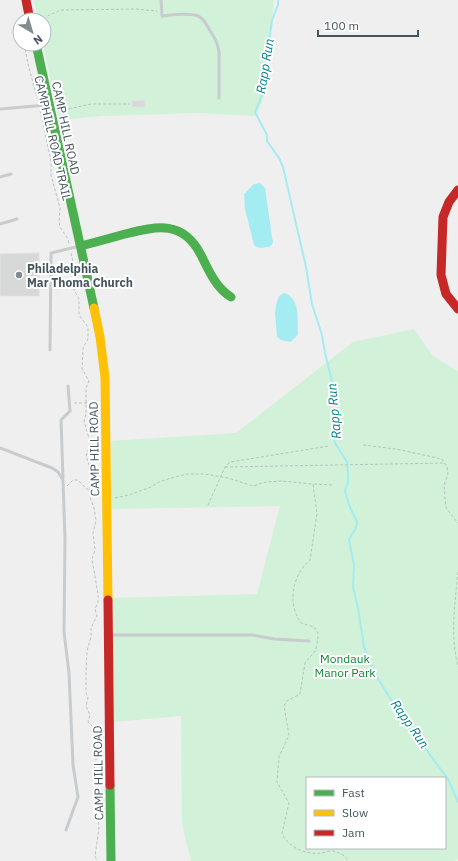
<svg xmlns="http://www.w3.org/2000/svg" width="458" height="861" font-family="'IBM Plex Sans',sans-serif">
<rect width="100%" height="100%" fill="#f0efef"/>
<path fill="#d1f1d9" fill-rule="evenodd" d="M34,0h240l-10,96 -8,20 -58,-3 -96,3 -43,4 -16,-76 1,-24h-6z
M414,329l19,27 25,15v488l-4,2h-263l-9,-37 -1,-108 -68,6 -1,-124 145,-4 23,-88 -169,3v-68l125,-8 117,-91zM307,778h138v70h-138z"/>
<path fill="#a3ecf2" d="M260,183l5,5 7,49 1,5 -2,4c-5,2 -14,3 -17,-1l-9,-36 -1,-15 10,-10z
M284,293c17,6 13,26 14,41l-2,3 -6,5 -9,-2 -4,-3 -2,-24 1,-8 3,-9z"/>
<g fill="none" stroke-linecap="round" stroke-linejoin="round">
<path stroke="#a3ecf2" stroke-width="2" d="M278,0v5l-6,15 -10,75 -7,17 12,23v6l12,17 4,9 23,100 6,37 10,31 3,18 9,36 3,26 -3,24 1,4 12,19 1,12v8l-3,9 4,14 8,17 -1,6 -7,11 1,6 4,20 -1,22 5,21 6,39 11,27 29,46 44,59 10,23"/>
</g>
<path fill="#d7d8d8" stroke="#e1e1e2" d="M145,100v7h-13v-6z
M39,253v43h-39v-42z"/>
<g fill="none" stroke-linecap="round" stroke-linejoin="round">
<path stroke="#b6c4be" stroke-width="1" stroke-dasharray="3 2" stroke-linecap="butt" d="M44,20l5,-5 12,-5 75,-1 21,2
M24,44l4,20 10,37
M40,110l11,51v14l9,33 -1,13 1,6 8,12 1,5
M59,111l32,-7h39
M71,253l3,13v24l5,9v16l9,12v12l-5,9 -1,21 7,12 -3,7v26l-2,7 5,17v10l-3,8 3,9 1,32 4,11 2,12 -3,13 2,17 -3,9 6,35v8l-3,7 2,7 -6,12v9l-4,14 -1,21v21l2,5 -2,8 4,9 -2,7 7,7 3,20 -4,20 2,11v24l3,24 -4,28 2,5
M74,403h23
M363,445l33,4 46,10 5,8 1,7 -4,11 2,23 12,15
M225,467l220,-4
M314,484l18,1
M67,486l6,-6h4c4,2 6,6 10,9 3,2 7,3 11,6
M115,498l14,-3 22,-8 8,-5 12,-4 16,-4h18l23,4 25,8 13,-4 15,-1 32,3 4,30 -7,46c-18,15 -23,44 -9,63l13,4 4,6v4l-2,13 -11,13 -5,31 -13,7 -3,5 5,29 -10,22 -2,25 12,21 -7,30c5,14 24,22 39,20 4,0 8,-3 12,-2 6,1 13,5 15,10
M208,505l17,-38 5,-5 99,-16
M458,572c-3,31 -8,63 0,94"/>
<path stroke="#c8ccce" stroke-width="3" d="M161,0l1,16c9,-1 30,-4 38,1 4,3 7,8 9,12 5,7 9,15 10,23v46
M0,109l47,-4
M0,177l11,-3
M0,224l17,-5
M50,350l1,-97 29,-7
M0,448l52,20 6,4 5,8 2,60 -1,92 5,41 4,92 5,32 -12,33
M63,478l-2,-58 9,-9 -2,-25
M109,635h144l21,4 35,2"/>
<path stroke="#4caf50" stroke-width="9" d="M36,44l58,264
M81,246c15,-4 30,-8 44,-12 33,-8 58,-14 76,21 8,16 15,33 30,42
M110,785l1,76"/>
<path stroke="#ffc107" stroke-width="9" d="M94,308l6,29 5,40 3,223"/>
<path stroke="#c62828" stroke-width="9" d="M26,0l4,20
M458,190l-9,12 -6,15 -2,58 5,19 12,15
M108,600l2,185"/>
</g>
<circle fill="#818b90" stroke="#fff" stroke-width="1.5" cx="19" cy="275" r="4"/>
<g text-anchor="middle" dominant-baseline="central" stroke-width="4" stroke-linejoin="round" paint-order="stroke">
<g font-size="12" fill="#45555d" stroke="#fff">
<text transform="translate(66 128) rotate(78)">CAMP HILL ROAD</text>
<text transform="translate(53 138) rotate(77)">CAMPHILL ROAD TRAIL</text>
<text transform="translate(94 449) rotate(-91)">CAMP HILL ROAD</text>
<text transform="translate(98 773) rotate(-91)">CAMP HILL ROAD</text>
</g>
<g font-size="12" font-weight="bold" fill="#45555d" stroke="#fff" text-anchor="start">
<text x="27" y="268">Philadelphia<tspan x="27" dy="14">Mar Thoma Church</tspan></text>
</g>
<g font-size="12" fill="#0f853a" stroke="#fff">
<text x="345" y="658">Mondauk<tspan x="345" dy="14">Manor Park</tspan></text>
</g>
<g font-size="13" font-style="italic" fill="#04828c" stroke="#fff">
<text transform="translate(265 66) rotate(-81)">Rapp Run</text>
<text transform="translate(334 411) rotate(-95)">Rapp Run</text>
<text transform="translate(410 724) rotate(55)">Rapp Run</text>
</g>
</g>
<rect x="306" y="777" width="140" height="72" fill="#ffffff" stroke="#b5bbbe"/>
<rect x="314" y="790" width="20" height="6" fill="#4caf50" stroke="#b5bbbe"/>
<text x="342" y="797" font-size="12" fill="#45555d">Fast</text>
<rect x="314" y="810" width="20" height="6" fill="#ffc107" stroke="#b5bbbe"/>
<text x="342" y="817" font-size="12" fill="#45555d">Slow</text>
<rect x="314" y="830" width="20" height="6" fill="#c62828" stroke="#b5bbbe"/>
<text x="342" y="837" font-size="12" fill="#45555d">Jam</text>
<g transform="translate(32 32) rotate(142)"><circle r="19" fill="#ffffff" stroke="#b5bbbe"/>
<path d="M0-3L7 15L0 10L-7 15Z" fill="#818b90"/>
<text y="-6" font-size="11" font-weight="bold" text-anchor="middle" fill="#45555d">N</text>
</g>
<path d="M318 30v6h100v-6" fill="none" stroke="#45555d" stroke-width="2"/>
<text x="324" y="30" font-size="12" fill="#45555d" stroke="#ffffff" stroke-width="3" paint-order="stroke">100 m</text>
</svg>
